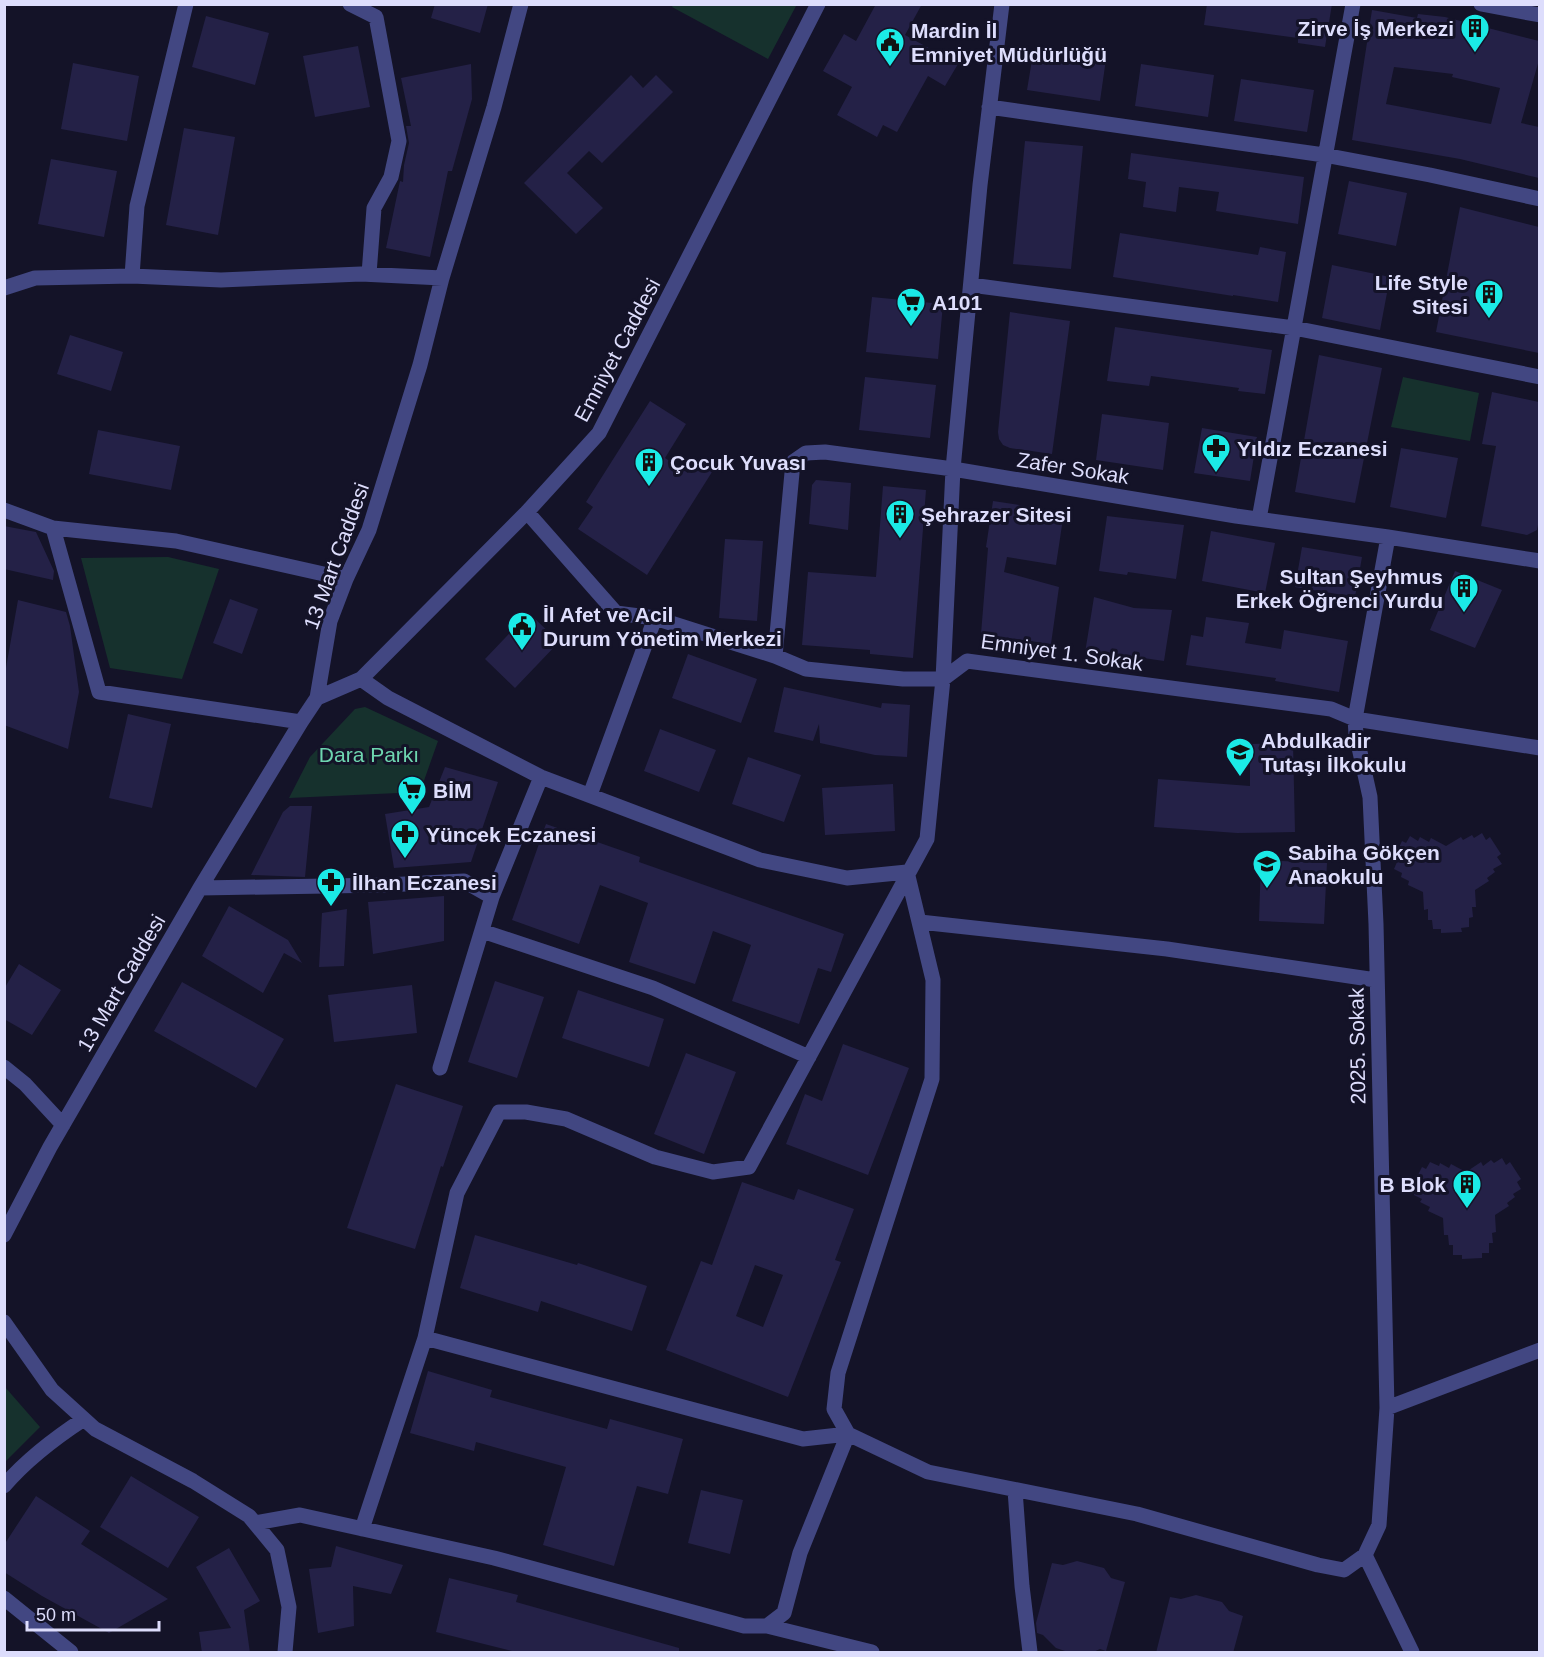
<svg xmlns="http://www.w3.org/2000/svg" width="1544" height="1657" font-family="Arial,sans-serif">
<rect width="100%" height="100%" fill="#141328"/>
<path fill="#16312d" d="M673,5l120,-1 3,2 -28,53 -96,-52z
M1403,377l76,16 -9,48 -79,-14z
M168,557l51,12 -37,110 -72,-11 -29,-110z
M365,707l73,34 -18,51 -131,6 21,-41 45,-48z
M5,1387l35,40 -35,35h-1z"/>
<path fill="#242147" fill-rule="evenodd" d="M435,4h53l-8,29 -49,-15z
M876,4h46l-17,31 53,29 -13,22 -17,-10 -31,56 -14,-7 -6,12 -40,-22 15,-28 -29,-16 21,-37 12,7z
M1207,4h125l-7,43 -27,-4v-5l-94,-13z
M1372,10l45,8 1,-4 27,3 94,24v19l-18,63 18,4v51l-79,-19 -108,-19zM1394,67l59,7 -1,3 48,11 -9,36 -105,-20z
M206,16l63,17 -14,52 -63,-18z
M358,46l12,61 -55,10 -12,-61z
M1034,48l72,11 -6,42 -73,-11z
M73,63l66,13 -12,65 -66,-12z
M471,64l1,35 -20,72h-4l-18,86 -44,-9 14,-67 3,1 1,-17 5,-22 -3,-17h5l-10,-48z
M1141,64l73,11 -6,42 -73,-11z
M631,75l12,13 13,-13 17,17 -71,71 -13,-12 -22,22 36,35 -27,26 -52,-51z
M1241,79l73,11 -7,42 -73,-11z
M184,128l51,9 -17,98 -52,-10z
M1025,141l58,5 -12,123 -58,-5z
M1131,153l173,24 -6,47 -82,-13 3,-19 -40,-5 -3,25 -33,-5 3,-25 -18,-3z
M51,159l66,12 -13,66 -66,-13z
M1349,181l58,12 -11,53 -58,-12z
M1460,207l79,20v126l-103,-21z
M1120,233l138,22 2,-8 26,5 -8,50 -45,-7v1l-120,-19z
M1332,265l58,12 -10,53 -58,-12z
M872,297l71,7 -5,55 -72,-7z
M1010,312l60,9 -18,133 -42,-6 -7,-3 -4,-6 -1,-7z
M1115,327l157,23 -7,44 -27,-3 1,-3 -88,-12 -2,10 -42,-5z
M70,335l53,17 -12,39 -54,-17z
M1319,355l63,13 -27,135 -60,-11z
M865,377l71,8 -6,53 -71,-8z
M1492,392l47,10v118l-2,10 -10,5 -46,-9 15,-80 -14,-2z
M650,401l36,23 -21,34 23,15 7,-12 17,11 -65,103 -69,-46 15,-22 -7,-5z
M1102,414l67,9 -6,47 -67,-10z
M1202,428l55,9 -7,44 -56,-8z
M98,430l82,16 -9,44 -82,-16z
M1401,448l57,10 -12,60 -56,-11z
M816,480l35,3 -3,47 -39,-6 3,-39z
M883,486l43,4 -13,168 -43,-4v-4l-68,-5 6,-73 68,5z
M993,501l71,11 -8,53 -49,-8 -3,15 55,15 -8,57 -70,-10 7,-86 -2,-1z
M1107,516l77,9 -8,54 -48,-7 -1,3 -28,-4z
M4,526l32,6 18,39 -1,9 -49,-11z
M1211,531l64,12 -10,50 -63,-12z
M725,539l38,2 -6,80 -38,-3z
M1302,547l60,10 -7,40 -60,-10z
M1455,571l47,19 -27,58 -45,-18z
M1094,597l40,11 38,2 -8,51 -48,-7 -1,4 -30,-5z
M230,599l28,10 -16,45 -29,-11z
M18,600l48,12 4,14 9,66 -11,57 -64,-24v-46z
M529,613l30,29 -44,46 -30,-29z
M1206,617l43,6 -4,20 36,6 3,-19 64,11 -9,51 -64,-11 1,-3 -90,-13 5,-30 12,2z
M688,654l69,25 -16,44 -69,-25z
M784,687l97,21 1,-5 28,2 -3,52 -32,-2 -55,-12 -1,-19 -6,17 -39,-9z
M128,714l43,10 -19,84 -43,-10z
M660,729l56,21 -17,42 -55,-21z
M1293,743l2,89 -58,1 -83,-6 4,-48 92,7v-42z
M748,757l53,18 -17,47 -52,-18z
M445,767l53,15 -27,80 -77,6 -9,-54 44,-7z
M893,784l2,47 -70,4 -3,-47z
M290,806h22l-7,71 -54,-2 32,-63z
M546,824l94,33 -1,5 205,72 -13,38 -13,-4 -19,56 -67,-23 19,-56 -5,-2 -33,-12 -18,53 -66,-22 19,-59 -48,-18 -21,59 -67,-24z
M1482,833l4,7 4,-3 11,17 -4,3 5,7 -9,5 2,3 -8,6 2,3 -14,9 1,17h-4l1,10 -4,1v9l-8,1 1,4 -21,1v-4h-8l-1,-9h-4v-11l-4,1 -1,-18 -15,-7 1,-4 -8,-4 1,-4 -8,-4 3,-7 -4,-2 9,-19 4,2 4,-7 8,5 2,-4 9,5 2,-4 15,8 15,-9 2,3 9,-5 2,3z
M1261,860l66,3 -3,61 -65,-3z
M444,896v45l-71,13 -5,-52z
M229,906l59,34 14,23 -18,-10 -21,40 -61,-37z
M347,909l-3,57 -25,1 3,-54z
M19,964l42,26 -29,45 -28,-16v-30z
M495,981l49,16 -27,81 -49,-16z
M182,982l102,57 -28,49 -102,-57z
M412,985l5,48 -83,9 -6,-47z
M578,990l86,29 -15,48 -87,-29z
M843,1044l66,24 -41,107 -82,-31 19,-50 17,7z
M686,1053l50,19 -32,82 -50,-20z
M396,1084l67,22 -20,61 -2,-1 -26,83 -68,-21z
M1502,1158l4,7 4,-3 11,17 -4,3 4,7 -8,5 2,3 -8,6 2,3 -14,9 1,17 -4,1 1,10h-4v10h-7v5l-20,1v-4h-9v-10h-4l-1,-10h-4l-1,-17 -15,-7 2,-4 -10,-5 2,-3 -8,-4 3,-7 -4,-3 9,-18 4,2 4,-7 9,4 1,-3 9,5 2,-4 15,8 15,-10 2,4 8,-6 3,3z
M742,1182l52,18 4,-11 56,20 -19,51 6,2 -53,135 -122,-47 35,-89 11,4zM755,1265l28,10 -20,52 -27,-11z
M475,1235l102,30 1,-2 69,23 -15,45 -91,-30 -3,11 -78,-24z
M428,1371l64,19 -2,7 117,32 3,-10 73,20 -15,55 -31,-8 -23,80 -71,-21 23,-78 -90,-25 -2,9 -64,-18z
M131,1476l68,41 -31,51 -68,-41z
M701,1490l42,10 -13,54 -42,-11z
M36,1496l54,35 -9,13 87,55 -59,34 -67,-37 -38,-24v-27z
M336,1546l67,19 -12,29 -38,-8 1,40 -36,7 -9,-64 22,-2z
M229,1548l31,53 -16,9 6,43h-48l-3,-21 32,-4 -35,-61z
M1077,1561l27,7 7,10 14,4 -19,69 -6,-2 -9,4 -26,-2 -9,-3 -13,-13 -6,-2 -1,-10 16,-60 11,2z
M449,1578l69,17 -2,7 163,46v5h-159l-84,-21z
M1196,1595l26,7 7,9 14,5 -10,37h-77l14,-56 11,2z"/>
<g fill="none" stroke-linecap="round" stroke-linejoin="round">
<path stroke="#424782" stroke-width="15" d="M350,4l26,13 23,124 -8,36 -17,31 -5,66
M1481,4l59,11
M989,107l335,48 106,20 110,24
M132,276l5,-70 49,-202
M971,285l323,43 246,49
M4,288l31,-10 97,-2 89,4 140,-6 81,4
M4,510l49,18 123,13 170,38
M527,512l89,101 39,5 120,38 31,13 97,10h40l24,-18 364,48 24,10 185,29
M1259,519l94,-515
M53,528l46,164 202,30
M775,656l18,-194 13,-9 19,-1 128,17 283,47 152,21 152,24
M361,679l27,19 153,79 219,83 87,18 60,-6
M317,698l44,-19 166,-167 72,-79 219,-429
M590,795l65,-177
M907,872l26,108 -1,99 -94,294 -4,36 14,25 80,38 209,42 181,51 26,5 21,-15 14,-30 8,-117 -11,-484 -6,-127 -14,-63 -1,-15 33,-182
M200,888l186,-3 78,-4 28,16
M920,922l247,27 209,31
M482,931l171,57 156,69
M4,1067l21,17 38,41
M440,1068l52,-171 49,-120
M4,1235l46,-88 150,-259 101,-166 16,-24 13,-77 16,-42 23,-49 51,-165 22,-87 52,-171 27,-103
M4,1322l48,68 43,39 98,52 56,35 28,34 12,57 -4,45
M1387,1408l153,-58
M4,1486c23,-27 51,-48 80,-67
M1015,1490l7,96 8,66
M255,1523l45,-8 194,43 250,68h23l17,-13 16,-60 48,-119 -45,5 -378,-101
M362,1529l63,-191 32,-145 42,-81h27l40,7 89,38 58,15 36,-5 178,-328 16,-160 10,-210 27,-284 22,-181
M1365,1555l47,97
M4,1598l67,54
M767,1626l105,26"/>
</g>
<defs>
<g id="building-pin" transform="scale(1.5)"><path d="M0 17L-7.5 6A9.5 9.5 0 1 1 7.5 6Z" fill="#1beae6" stroke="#141328"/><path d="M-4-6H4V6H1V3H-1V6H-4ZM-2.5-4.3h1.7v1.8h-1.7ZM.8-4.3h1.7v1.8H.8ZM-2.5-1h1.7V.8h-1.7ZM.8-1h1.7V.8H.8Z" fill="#111"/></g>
<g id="civic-pin" transform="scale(1.5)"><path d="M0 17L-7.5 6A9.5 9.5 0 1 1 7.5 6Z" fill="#1beae6" stroke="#141328"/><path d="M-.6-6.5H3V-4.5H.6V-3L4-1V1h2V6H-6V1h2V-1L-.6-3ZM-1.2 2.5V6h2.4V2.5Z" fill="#111"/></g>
<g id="supermarket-pin" transform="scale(1.5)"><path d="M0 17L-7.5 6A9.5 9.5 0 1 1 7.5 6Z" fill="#1beae6" stroke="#141328"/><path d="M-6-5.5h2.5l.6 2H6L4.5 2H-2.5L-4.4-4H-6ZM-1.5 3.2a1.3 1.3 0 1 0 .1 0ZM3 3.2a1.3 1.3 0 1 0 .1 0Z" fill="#111"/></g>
<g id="pharmacy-pin" transform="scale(1.5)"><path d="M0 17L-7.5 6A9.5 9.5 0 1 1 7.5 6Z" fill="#1beae6" stroke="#141328"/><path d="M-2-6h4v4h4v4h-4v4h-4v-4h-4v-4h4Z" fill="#111"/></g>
<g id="school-pin" transform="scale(1.5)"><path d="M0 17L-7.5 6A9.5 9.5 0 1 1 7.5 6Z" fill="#1beae6" stroke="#141328"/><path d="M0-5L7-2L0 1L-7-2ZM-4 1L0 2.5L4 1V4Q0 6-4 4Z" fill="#111"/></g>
</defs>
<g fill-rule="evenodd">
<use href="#building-pin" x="1475" y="28"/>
<use href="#civic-pin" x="890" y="42"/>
<use href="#building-pin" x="1489" y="294"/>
<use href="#supermarket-pin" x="911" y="302"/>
<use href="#pharmacy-pin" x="1216" y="448"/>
<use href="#building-pin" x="649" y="462"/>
<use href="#building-pin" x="900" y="514"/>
<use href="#building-pin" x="1464" y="588"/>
<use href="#civic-pin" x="522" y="626"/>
<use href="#school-pin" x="1240" y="752"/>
<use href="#supermarket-pin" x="412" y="790"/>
<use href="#pharmacy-pin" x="405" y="834"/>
<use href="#school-pin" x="1267" y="864"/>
<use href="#pharmacy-pin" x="331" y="882"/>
<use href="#building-pin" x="1467" y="1184"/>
</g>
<g text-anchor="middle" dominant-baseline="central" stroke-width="6" stroke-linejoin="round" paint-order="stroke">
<g font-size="21" font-weight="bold" fill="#ddddfc" stroke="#141328" text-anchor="start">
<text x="1454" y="28" text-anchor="end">Zirve İş Merkezi</text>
<text x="911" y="30">Mardin İl<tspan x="911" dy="24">Emniyet Müdürlüğü</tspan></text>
<text x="1468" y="282" text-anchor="end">Life Style<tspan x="1468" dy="24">Sitesi</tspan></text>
<text x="932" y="302">A101</text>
<text x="1237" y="448">Yıldız Eczanesi</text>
<text x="670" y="462">Çocuk Yuvası</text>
<text x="921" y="514">Şehrazer Sitesi</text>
<text x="1443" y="576" text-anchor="end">Sultan Şeyhmus<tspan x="1443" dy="24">Erkek Öğrenci Yurdu</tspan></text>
<text x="543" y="614">İl Afet ve Acil<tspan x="543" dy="24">Durum Yönetim Merkezi</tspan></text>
<text x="1261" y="740">Abdulkadir<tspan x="1261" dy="24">Tutaşı İlkokulu</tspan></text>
<text x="433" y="790">BİM</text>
<text x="426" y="834">Yüncek Eczanesi</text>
<text x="1288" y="852">Sabiha Gökçen<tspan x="1288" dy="24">Anaokulu</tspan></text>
<text x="352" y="882">İlhan Eczanesi</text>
<text x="1446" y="1184" text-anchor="end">B Blok</text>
</g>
<g font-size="21" fill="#ddddfc" stroke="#141328">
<text transform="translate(617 350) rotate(-62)">Emniyet Caddesi</text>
<text transform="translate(1073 468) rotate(9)">Zafer Sokak</text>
<text transform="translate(336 556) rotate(-70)">13 Mart Caddesi</text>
<text transform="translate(1062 652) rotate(8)">Emniyet 1. Sokak</text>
<text transform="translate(121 983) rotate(-60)">13 Mart Caddesi</text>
<text transform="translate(1357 1046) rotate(-91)">2025. Sokak</text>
</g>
<g font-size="21" fill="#6ed6b0" stroke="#141328">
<text x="369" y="754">Dara Parkı</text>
</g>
</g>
<rect width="1544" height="1657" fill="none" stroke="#ddddfc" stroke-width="12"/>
<path d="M27 1621v9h132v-9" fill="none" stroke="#ddddfc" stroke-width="3"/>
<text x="36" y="1621" font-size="18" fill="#ddddfc" stroke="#141328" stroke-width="4.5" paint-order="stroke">50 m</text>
</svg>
